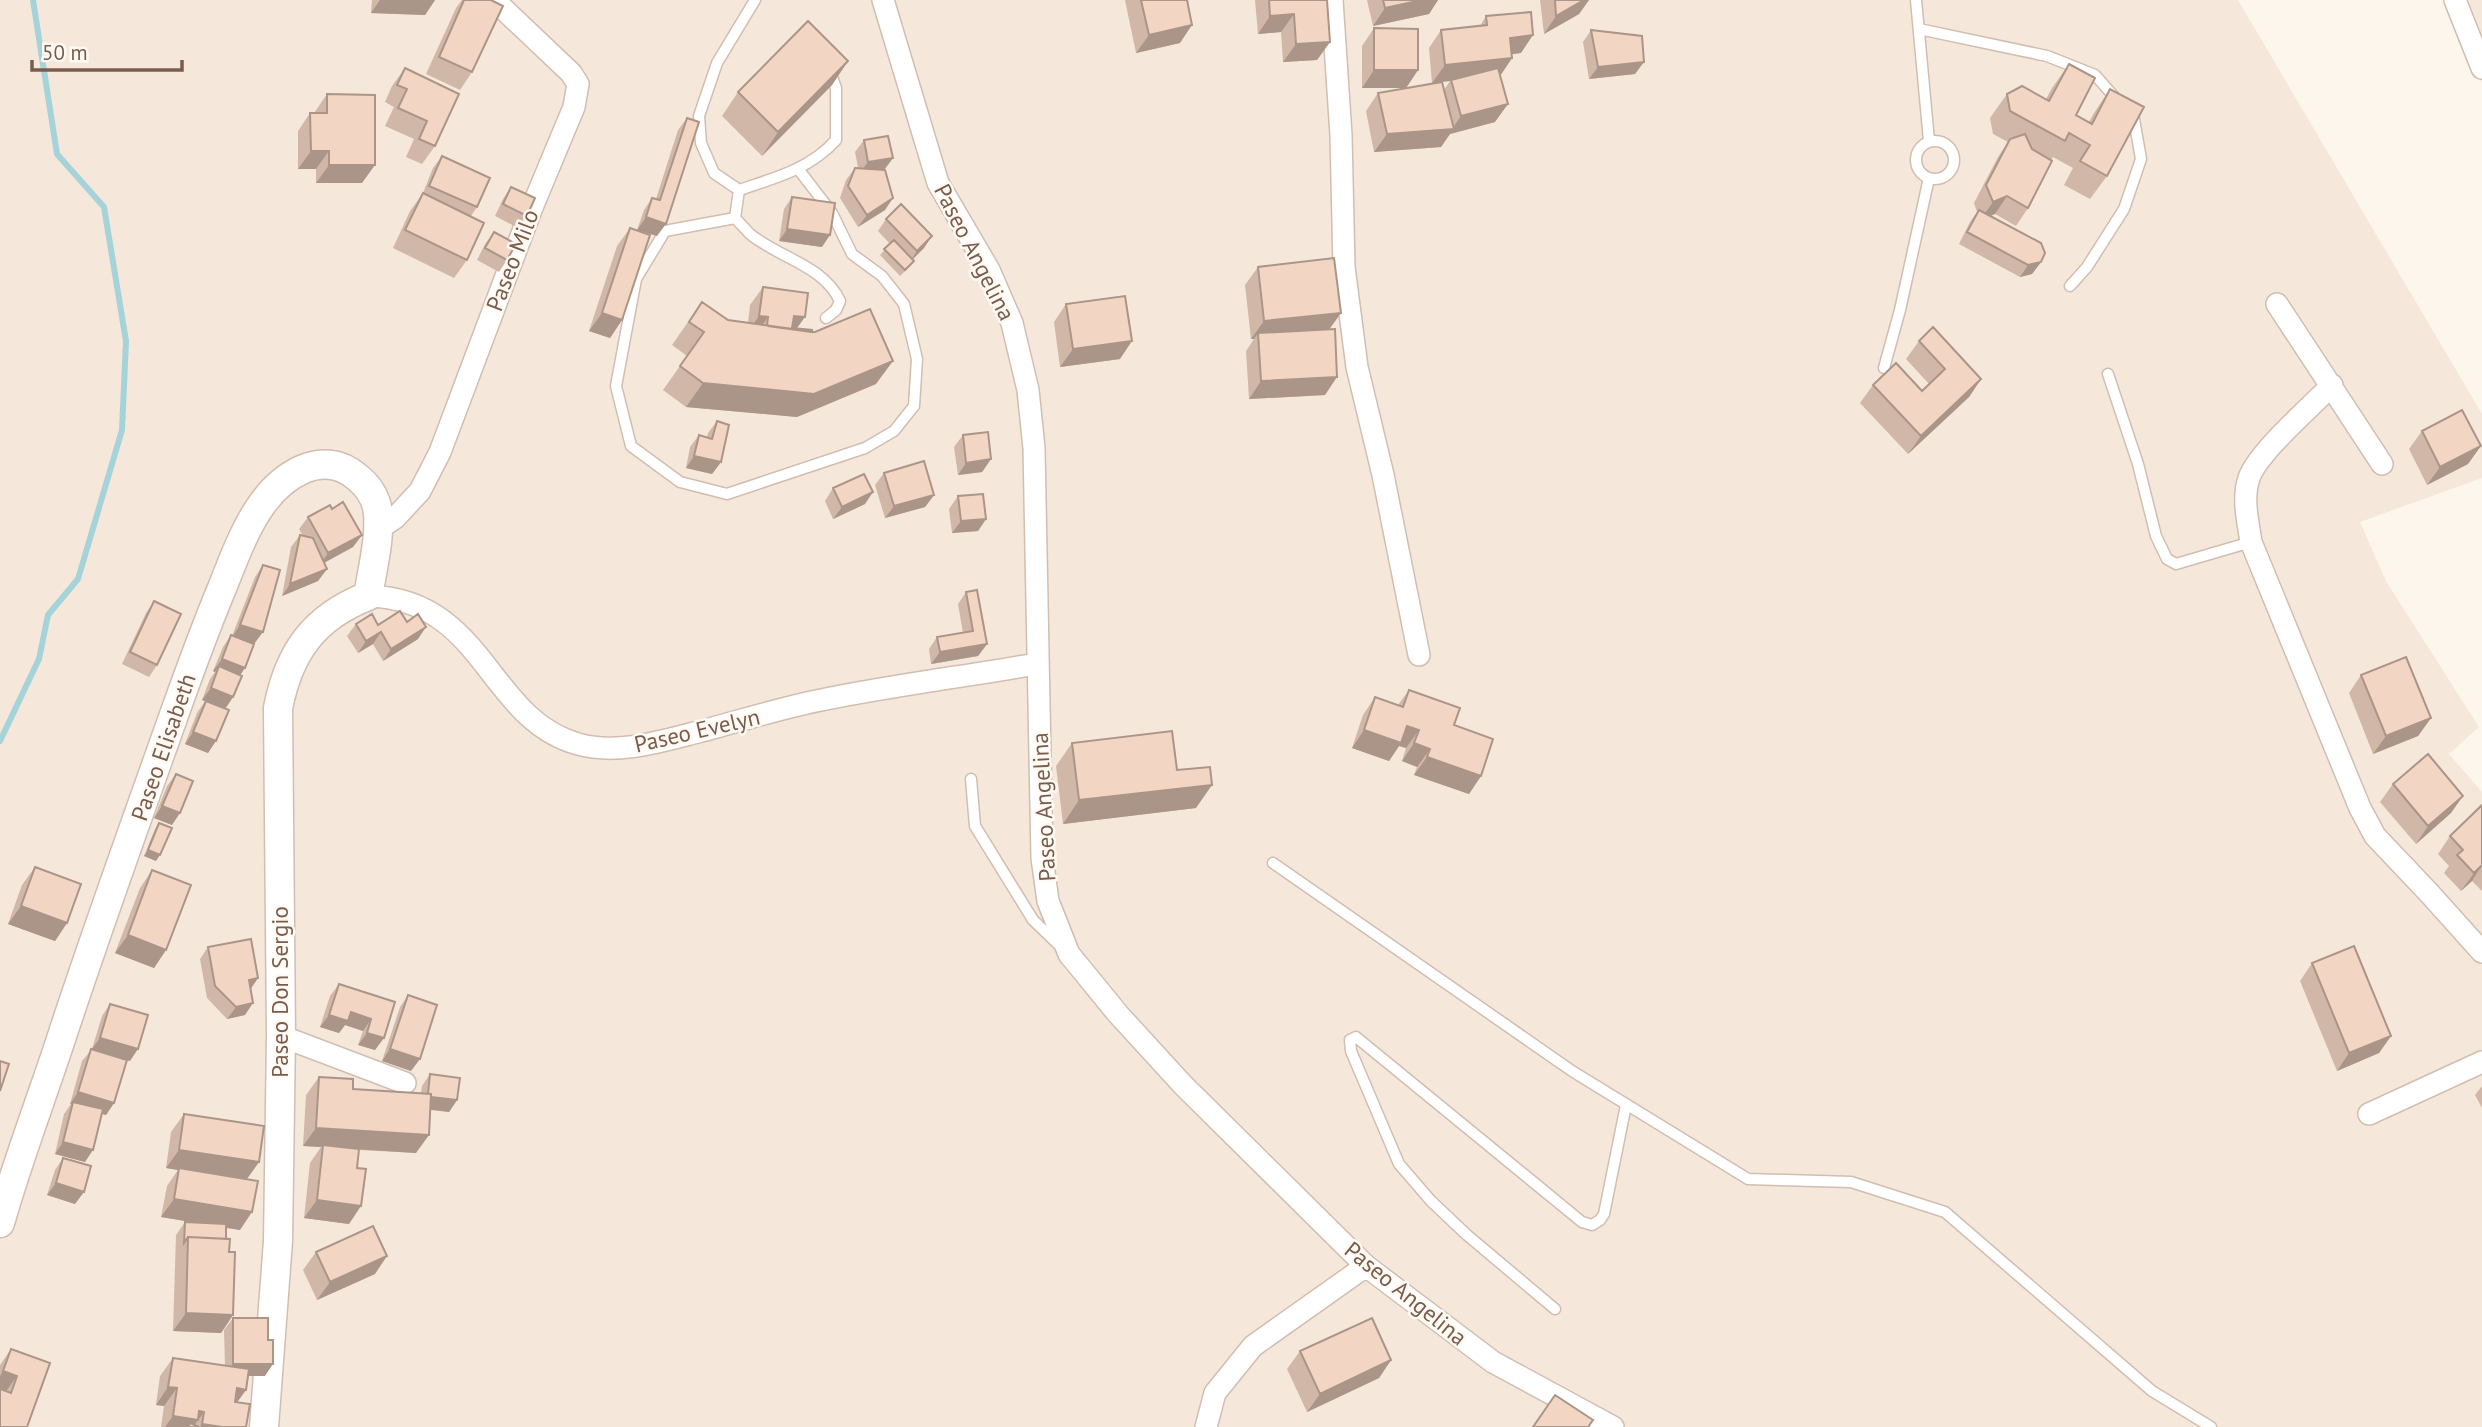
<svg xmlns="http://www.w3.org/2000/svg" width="2482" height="1427" font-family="'PT Sans',sans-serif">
<rect width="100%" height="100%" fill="#fdf6ec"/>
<path fill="#f5e8da" d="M0,0h2238l244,414v64l-122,44 26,59 93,146 -30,27 33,38v635h-2482z
M2443,0h39v83z"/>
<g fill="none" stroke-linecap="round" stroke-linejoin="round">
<path stroke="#a5d3da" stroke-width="6" d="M0,741l39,-82 9,-44 30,-36 44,-149 4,-89 -22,-134 -47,-53 -24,-154"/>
<g stroke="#d1beb0" stroke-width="13">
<path id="service" d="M755,0l-38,63 -18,53 2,27 13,30 25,17c36,-12 71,-21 97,-50v-52l-7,-19
M1916,0l13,141
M1919,29l128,27 48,19 23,26
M1916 160a19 19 0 1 1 38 0a19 19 0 1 1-38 0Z
M739,190l-4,28c5,5 10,11 15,16 29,24 73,31 90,67l-4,9 -10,8
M735,218l-70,13 -29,48 -20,107 15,60 49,36 47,12 138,-46 29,-17 20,-25 3,-47 -13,-55 -22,-28 -30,-22 -20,-41 -33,-43
M2070,286l17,-19 37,-58 17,-50 -7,-40 -5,-6
M1884,368l16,-58 29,-132
M2108,374l30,90 18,72 11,23 9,5 75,-22
M971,779l4,47 58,94 26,25
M1273,863l299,208 176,108 103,3 94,30 207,179 59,36
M1555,1309l-88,-74 -36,-34 -32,-37 -48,-113 -1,-11 6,-3 226,185 10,3 8,-5 4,-6 22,-109"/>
</g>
<g stroke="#d1beb0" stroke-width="24">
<path id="minor" d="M883,0l55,183 51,87 23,53 16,67 6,58 8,410 6,43 21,53 49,60 65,71 183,181 127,96 120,65
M1332,0l9,135 3,132 13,100 26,108 36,180
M2455,0l27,68
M2277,304l105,160
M2332,385c-20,21 -74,67 -83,93 -7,21 -1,43 2,64l109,266 15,28 55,58 52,58
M377,530l18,-12 25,-27 20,-39 91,-242 43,-103 4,-23 -7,-11 -77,-73
M368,596c117,3 119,123 210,148 39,11 81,-2 120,-12 43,-11 85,-25 128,-33 70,-14 141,-23 210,-35
M281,1036l124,47
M2369,1114l113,-52
M1206,1427l9,-34 38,-47 113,-80"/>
</g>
<g stroke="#d1beb0" stroke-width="31">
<path id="tertiary" d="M0,1223c17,-61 40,-120 60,-181 36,-110 76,-220 115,-330 15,-42 30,-83 47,-124 11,-27 21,-56 38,-81 21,-31 62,-60 97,-30 10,8 17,17 20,30 5,25 -5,64 -9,89 -54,21 -79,56 -90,112l3,328 -3,205 -14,186"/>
</g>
<use href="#service" stroke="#fff" stroke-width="10"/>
<use href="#minor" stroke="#fff" stroke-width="21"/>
<use href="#tertiary" stroke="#fff" stroke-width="28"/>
</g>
<path fill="#d1b7a8" d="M372,0h63l-10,15 -54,-2z
M462,0h29l-19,72 -12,18 -34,-16 30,-66z
M1125,0h62l-7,43 -44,10z
M1255,0h72l3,42 -13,18 -34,2 -2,-30 -23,2z
M1367,0h71l-9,14 -56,12z
M1540,0h49l-10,14 -35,20z
M1486,16l35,37 -9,1v4l-12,18 -5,46 -45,12 -9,13 -67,5 -8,-41 12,-18 66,-3 6,-9 -18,2 -3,-35 12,-18 39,-4z
M1374,28l44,42 -12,18h-44v-42z
M1591,30l44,44 -46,5 -6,-37z
M848,61l-16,24 -70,71 -40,-40 16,-24z
M2069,64l7,51 13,7 5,-9 16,-24 -3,87 -17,23 -26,-14 9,-17 -20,-11 -25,51 -12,18 -21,-12 -5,2 51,46 -9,12 -12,3 -61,-33 11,-22 7,-10 -3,-9 24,-46 10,-15 -15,-8 -3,-16 17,-24 39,5 6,-11z
M405,68l54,26 -24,52 -13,18 -16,-7 8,-18 -29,-13 9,-19 -9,-5 7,-16z
M327,94l35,89h-46v-14h-18v-38l12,-18h4z
M687,118l-30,118 -20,-6 7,-20 8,-12 4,1 22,-69z
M864,140l29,18 -9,12 1,40 -27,17 -18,-29 6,-18 9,-12h3l-3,-16z
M442,156l35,51 -6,9 -4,44 -13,18 -61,-30 17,-37 13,-18 10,-25z
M511,187l16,29 -9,12 -23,-12 8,-17z
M792,197l30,50 -43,-6 5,-32z
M886,219l38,29 -12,11 -3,8 -9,9 -20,-21 10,-11 -12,-13z
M630,228l-8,92 -12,18 -21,-7 28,-85z
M494,232l13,28 -8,12 -22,-12 8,-16z
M1258,267l83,46 -12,16 -4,66 -76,4 -3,-48 8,-12h-3l-6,-54z
M763,287l34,41 15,4 64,52 -79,33 -111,-10 -23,-17 24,-34 -15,-11 30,-43 26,18 20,3 2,-18z
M1066,304l54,55 -60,8 -6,-45z
M1919,341l62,38 -12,18 -61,57 -48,-51 13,-18 49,6 7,-7 -23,-25z
M717,421l4,41 -9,12 -26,-6 4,-21 9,-12 8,3 1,-5z
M2422,431l46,33 -41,21 -18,-36z
M963,435l28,24 -9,13 -24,3 -4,-28z
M884,473l50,22 -9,12 -40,11 -10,-33z
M833,488l32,16 -32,15 -8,-18z
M958,496l28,23 -8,12 -26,2 -3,-24z
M332,509l30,26 -9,12 -29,16 3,6 -9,12 -36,15 9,-49 9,-12 3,1 -4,-7 9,-12z
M263,565l-9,79 -7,-2 -7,33 -7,22 -8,12 -17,44 -23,-9 12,-31 8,-12 -3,-1 8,-21 5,-7 -2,-1 10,-24 8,-12 1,1 23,-59z
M966,592l21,52 -9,12 -47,8 -2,-15 8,-12 26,-4 -5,-29z
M154,601l3,64 -8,12 -27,-13 24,-51z
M356,624l22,1 40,14 -35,22 -10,-17 -15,9 -11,-17z
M2361,675l70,43 -13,18 -45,18 -24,-61z
M1409,690l45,35 27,51 -12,18 -55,-19 3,-8 -15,-6 4,-13 -7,-2 -10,15 -37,-13 11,-33 12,-18 23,8z
M1072,743l105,27 19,38 -133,16 -7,-58z
M176,774l-4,51 -18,-7 13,-32z
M2393,784l58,29 -35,31 -36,-42z
M2482,805v86l-10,-10 -11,10 -17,-18 5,-7 -11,-12 12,-18z
M159,823l-3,38 -12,-5 11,-27z
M35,867l32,56 -12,18 -47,-17 14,-39z
M152,870l14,80 -12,18 -39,-15 25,-65z
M208,947l43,41 -6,27 -18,4 -20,-21 -7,-39z
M2312,963l79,73 -12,17 -42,18 -37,-90z
M339,984l56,18 -20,48 -17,-5 5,-14 -18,-6 -6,8 -19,-6 10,-31z
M408,995l3,76 -29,-10 18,-54z
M110,1004l20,57 -3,-1 -13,43 -8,12 -4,-1 -17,48 -30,-8 9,-40 7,-10h-1l12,-43 10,-12 10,-33z
M430,1074l27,26 -8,12 -19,-2 -14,43 -57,-3 -10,74 -45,-6 6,-55 11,-16 -18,-1 3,-51 13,-18 34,12 68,4 1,-7z
M2482,1086v22l-7,-13z
M184,1114l75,48 -12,17 -7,51 -14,-2v11l3,13 4,63 -12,18 -48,-2 3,-96 9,-13 12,1 -36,-6 6,-31 11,-16 -12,-2 5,-36z
M63,1158l12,46 -28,-9 8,-25z
M316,1252l59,22 -58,26 -14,-30z
M233,1318l32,58h-17l-2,14 -9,12 9,25h-85l3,-21 -8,-1 4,-29 13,-18 52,8 -1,-36z
M11,1349l16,78h-27v-62z
M1300,1351l91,9 -12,18 -72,34 -20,-43z"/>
<path fill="#aa9588" d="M380,0h55l-10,15 -54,-2z
M1422,0h16l-9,14 -56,12 12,-18z
M1584,0h5l-10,14 -35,20 12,-18z
M1294,14l-13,18 -23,2 12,-18z
M1192,25l-12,18 -44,10 13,-18z
M1533,35l-12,18 -23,3 12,-18z
M1330,42l-13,18 -34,2 13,-18z
M1512,58l-12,18 -49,4 -1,1 -18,2 13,-18z
M848,61l-16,24 -70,71 16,-24z
M1644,62l-9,12 -46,5 9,-12z
M1374,70h44l-12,18h-44z
M1508,104l-13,18 -45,12 -9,13 -67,5 13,-18 65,-5 9,-13z
M311,151h18l-13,18h-18z
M893,158l-9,12 -25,4 9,-12z
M329,165h46l-13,18h-46z
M2007,196l-12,18 -15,6 13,-18z
M893,198l-8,12 -27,17 9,-12z
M646,217l20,7 -9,12 -20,-6z
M787,229l43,6 -8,12 -43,-6z
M932,236l-8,12 -15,15 8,-12z
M2041,262l-9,12 -12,3 8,-12z
M602,313l20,7 -12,18 -21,-7z
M1341,313l-13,18 -70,2 -4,6h-3l13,-18z
M759,316l9,1 -10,14 -11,2z
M794,316l11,1 -13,18z
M1132,341l-12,18 -60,8 13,-18z
M893,361l-17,23 -79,33 -111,-10 17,-24z
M1337,377l-12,18 -76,4 12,-18z
M1981,379l-12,18 -61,57 13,-18z
M2481,446l-13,18 -41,21 13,-18z
M694,456l27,6 -9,12 -26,-6z
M991,459l-9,13 -24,3 8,-12z
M873,492l-8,12 -32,15 9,-12z
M934,495l-9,12 -40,11 9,-12z
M986,519l-8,12 -26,2 9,-12z
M362,535l-9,12 -33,18 8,-12z
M327,569l-9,12 -36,15 8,-12z
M240,625l23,7 -9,12 -22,-7z
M426,627l-8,12 -35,22 8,-12z
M381,632l-8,12 -15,9 8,-12z
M987,644l-9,12 -47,8 9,-12z
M222,659l23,9 -9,13 -17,-15 -4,6 -2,-1z
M211,688l22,9 -8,12 -23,-9z
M2431,718l-13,18 -45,18 13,-18z
M1407,726l12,4 -13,18 -7,-2 -10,15 -37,-13 12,-18z
M193,732l23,9 -8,12 -23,-9z
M1414,743l16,6 -13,18 -15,-6z
M1427,757l54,19 -12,18 -55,-19z
M1212,785l-16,23 -133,16 16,-24z
M2463,796l-12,17 -35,31 12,-18z
M162,806l18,7 -8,12 -18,-7z
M148,850l12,5 -4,6 -12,-5z
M2482,865l-10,16 -11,10 13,-18z
M21,906l46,17 -12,18 -47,-17z
M128,935l38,15 -12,18 -39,-15z
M258,978l-8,12 -1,-10z
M253,1003l-8,12 -18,4 9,-12z
M351,1012l20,7 -8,12 -18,-6 -6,8 -19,-6 9,-12z
M367,1033l17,5 -9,12 -17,-5z
M2391,1036l-12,17 -42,18 12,-18z
M100,1038l38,11 -8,12 -39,-11z
M390,1049l30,10 -9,12 -29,-10z
M78,1092l36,11 -8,12 -34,-10 1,-3 -2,2h-1z
M427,1096l30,4 -8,12 -30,-4z
M316,1128l113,7 -13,18 -93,-6v-2l-2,2 -18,-1z
M63,1142l30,8 -8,12 -30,-8z
M179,1150l80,12 -13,18 -67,-12 -1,2 -12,-2z
M56,1183l28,9 -9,12 -28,-9z
M174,1199l78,13 -12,18 -79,-13z
M317,1200l44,6 -12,18 -45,-6z
M387,1256l-12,18 -58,26 13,-18z
M186,1313l47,2 -12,18 -48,-2z
M1391,1360l-12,18 -72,34 13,-18z
M233,1364h40l-8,12h-40z
M3,1371l14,5 -13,18 -4,-2v-16z
M168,1387l9,1 -13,18 -8,-1z
M237,1388l9,2 -13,18z
M199,1411l5,1 -11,15 -3,-4 -3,4h-22l8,-11z
M202,1424l20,3h-22z"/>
<path fill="#f3d5c3" stroke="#aa9588" stroke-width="2" d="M464,0h27l12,6 -31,66 -33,-15z
M1141,0h46l5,25 -43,10z
M1269,0h58l3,42 -34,2 -2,-30 -24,2z
M1383,0h39l-37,8z
M1555,0h29l-28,16z
M1531,12l2,23 -23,3 2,20 -67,7 -4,-35 46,-5 -1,-9z
M808,21l40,40 -70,71 -40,-40z
M1374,28l44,1v41h-44z
M1591,30l51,6 2,26 -46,5z
M2069,64l26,14 -19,37 16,9 18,-35 34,18 -37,69 -27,-15 10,-16 -21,-12 -4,8 -55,-30 -3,-17 15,-8 27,15z
M405,68l54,26 -24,52 -16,-7 8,-18 -29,-13 9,-19 -10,-4z
M1498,68l10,36 -47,12 -10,-36z
M1442,82l12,47 -67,5 -9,-41z
M327,94l48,1v70h-46v-14h-18l-1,-38h17z
M687,118l12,4 -33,102 -20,-7 6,-19 8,2z
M2025,134l7,15 20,12 -24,47 -21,-12 -14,6 -7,-17 24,-46z
M888,136l5,22 -25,4 -4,-22z
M442,156l48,22 -13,29 -48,-21z
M855,168l30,2 8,28 -26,17 -19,-29z
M511,187l24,11 -8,18 -24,-12z
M423,193l61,30 -17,37 -62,-30z
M792,197l43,6 -5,32 -43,-6z
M901,204l31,32 -15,15 -31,-32z
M1979,210l62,33 4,10 -4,9 -13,3 -61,-33z
M630,228l20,7 -28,85 -20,-7z
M494,232l22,12 -9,16 -22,-12z
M894,240l20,21 -9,9 -21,-21z
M1334,258l7,55 -77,8 -6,-54z
M763,287l45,6 -3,24 -11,-1 -2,12 20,2v2l-45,-6 1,-9 -9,-1z
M1125,296l7,45 -59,8 -7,-45z
M702,302l26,18 87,12 55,-23 23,52 -79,33 -111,-11 -23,-17 24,-34 -15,-10z
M1933,327l48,52 -60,57 -48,-51 23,-22 26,28 23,-22 -26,-28z
M1335,329l2,48 -76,4 -3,-48z
M2462,410l19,36 -41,21 -18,-36z
M717,421l12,4 -8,37 -27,-6 5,-21 13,4z
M988,432l3,27 -25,4 -3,-28z
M924,461l10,34 -40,11 -10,-33z
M864,474l9,18 -31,15 -9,-19z
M983,494l3,25 -25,2 -3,-25z
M343,502l19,33 -34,18 -20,-36 22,-12 2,4z
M300,535l13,3 14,31 -37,15z
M263,565l17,5 -17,62 -23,-7z
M977,590l10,54 -47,8 -3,-15 36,-6 -7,-39z
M154,601l27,13 -24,51 -27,-13z
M400,611l7,11 11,-8 8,13 -35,22 -10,-17 -15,9 -10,-17 16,-10 6,11z
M231,635l23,9 -9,24 -23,-9z
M2406,657l25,61 -45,18 -25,-61z
M219,666l23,10 -9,21 -22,-9z
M1409,690l51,18 -6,17 39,14 -12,37 -54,-19 3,-8 -16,-6 5,-13 -12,-4 -6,17 -37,-13 11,-33 28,10z
M206,701l23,9 -13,31 -23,-9z
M1172,731l5,39 33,-3 2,18 -133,15 -7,-57z
M2428,754l35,42 -35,30 -35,-42z
M176,774l17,7 -13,32 -18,-7z
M2482,805v60l-8,8 -17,-18 6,-5 -13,-14z
M159,823l13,5 -12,27 -12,-5z
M35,867l46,17 -14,39 -46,-17z
M152,870l39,15 -25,65 -38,-15z
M251,939l7,39 -9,2 4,23 -17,4 -21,-21 -7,-39z
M2354,946l37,90 -42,17 -37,-90z
M339,984l56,18 -11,36 -17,-5 4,-14 -20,-7 -3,9 -19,-6z
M408,995l29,10 -17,54 -30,-10z
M110,1004l38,11 -10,34 -38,-11z
M91,1049l36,11 -13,43 -36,-11z
M0,1061l9,3 -9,27z
M430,1074l30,4 -3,22 -26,-3v-3h-3z
M319,1077l34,2v10l78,5 -2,41 -113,-7z
M73,1102l30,7 -10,41 -30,-8z
M184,1114l80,12 -5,36 -80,-12z
M323,1145l36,4 -2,19 9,1 -5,37 -44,-6z
M63,1158l28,8 -7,26 -28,-9z
M179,1168l79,13 -6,31 -78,-13z
M185,1222l41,2v15l-38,-2 -4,6z
M373,1226l14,30 -57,26 -14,-30z
M188,1237l42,2 -1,13h6l-2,63 -47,-2z
M233,1318h35v22h5v24h-40z
M1372,1318l19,42 -71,34 -20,-43z
M11,1349l39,14 -23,64h-27v-38l11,4 6,-17 -14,-5z
M173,1358l76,11 -3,21 -9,-2 -2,14 15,2 -4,23h-24l-20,-3 2,-12 -5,-1 -1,9 -25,-4 4,-28 -9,-1z
M1555,1395l38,25 -5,7h-55z
M190,1423l9,4h-11z"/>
<g text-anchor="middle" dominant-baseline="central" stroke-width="5" stroke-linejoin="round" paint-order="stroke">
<g font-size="23" fill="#7a5c4d" stroke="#fffaf3">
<text transform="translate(975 252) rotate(63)">Paseo Angelina</text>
<text transform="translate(512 260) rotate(-69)">Paseo Milo</text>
<text transform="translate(697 730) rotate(-13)">Paseo Evelyn</text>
<text transform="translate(163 747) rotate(-71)">Paseo Elisabeth</text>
<text transform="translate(1043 807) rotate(-93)">Paseo Angelina</text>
<text transform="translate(279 992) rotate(-90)">Paseo Don Sergio</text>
<text transform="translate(1406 1293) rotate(39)">Paseo Angelina</text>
</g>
</g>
<path d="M32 60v10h150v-10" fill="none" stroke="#7a5c4d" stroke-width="3.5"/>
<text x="42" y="60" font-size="21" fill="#7a5c4d" stroke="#fffaf3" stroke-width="5" paint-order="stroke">50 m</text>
</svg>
